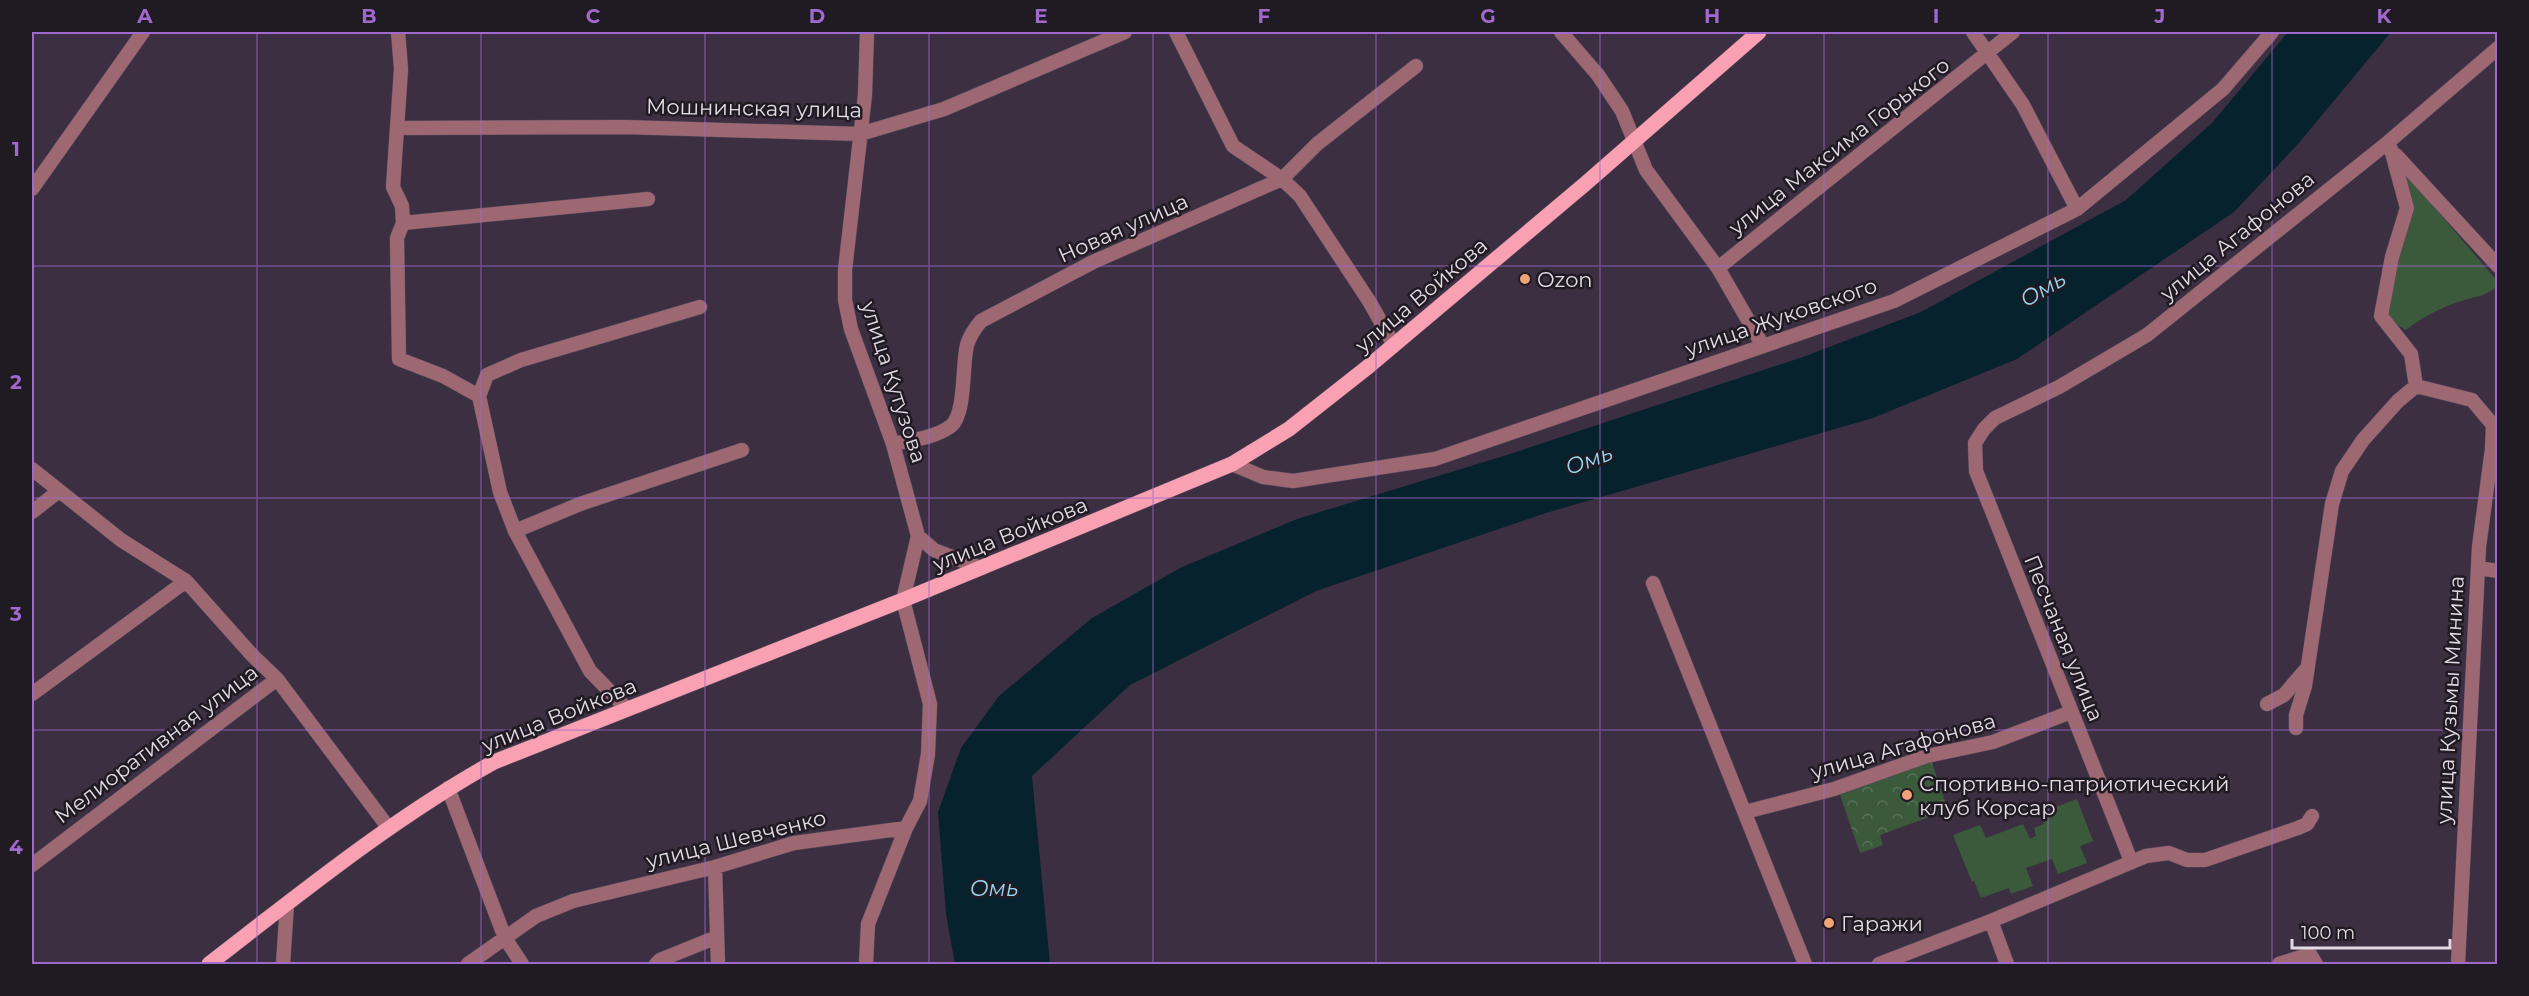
<svg xmlns="http://www.w3.org/2000/svg" width="2529" height="996" font-family="Montserrat,sans-serif">
<defs>
<pattern id="forest-crowns" width="20" height="18" patternUnits="userSpaceOnUse" patternTransform="scale(1.5)"><rect width="20" height="18" fill="#3b5a3c"/><path d="M2 6a3 3 0 1 1 6 0M12 15a3 3 0 1 1 6 0" fill="none" stroke="#577158"/></pattern>
</defs>
<rect width="100%" height="100%" fill="#3c2f41"/>
<path fill="#3b5a3c" d="M2400,167l97,114v5c-10,10 -20,10 -33,14 -22,7 -41,16 -58,30l-22,-13 25,-104z
M2077,799l16,42 -13,5 7,17 -29,11 -6,-15 -26,9 7,18 -22,8 -2,-6 -28,10 -7,-17 -2,1 -19,-47 27,-10 6,13 37,-14 7,15 6,-3 -2,-8 10,-4 -4,-11z"/>
<path fill="url(#forest-crowns)" d="M1931,760l17,50 -68,25 3,10 -23,8 -21,-61z"/>
<path fill="#06222d" d="M2288,32h103l-93,112 -64,68 -217,147 -144,59 -327,95 -230,78 -186,94 -98,91 18,188h-95l-9,-50 -8,-102 23,-64 38,-52 93,-78 90,-51 115,-48 210,-64 296,-98 118,-45 205,-112 86,-77z"/>
<g fill="none" stroke-linecap="round" stroke-linejoin="round">
<g stroke="#5a4e5f" stroke-width="15">
<path id="minor" d="M398,32l3,37 -8,118 9,19 1,17 -6,15 2,121 44,17 36,20 21,96 15,39 75,140 37,38
M1176,32l57,114 49,33 18,17 69,105 25,44
M1561,32l37,43 24,36 24,59 72,98 45,78
M1973,32l50,73 54,104
M399,128l225,-1 236,7 84,-25 181,-77
M2391,149l16,59 -15,49 -11,59 30,38 5,32
M2396,155l102,111
M32,189l111,-157
M403,223l245,-24
M1718,268l295,-236
M479,396l8,-21 34,-15 179,-53
M893,444c18,-4 42,-6 58,-18 15,-12 11,-62 16,-81 3,-10 8,-17 14,-24l112,-59 189,-83 35,-35 99,-78
M1232,464l31,13 30,4 142,-22 459,-158 183,-92 146,-120 49,-57
M32,469l89,71 65,41 66,74 25,24 111,148
M32,512l27,-21
M515,531l65,-27 162,-54
M918,536l16,14 47,18
M2478,568l20,3
M1653,583l152,381
M32,694l154,-113
M2267,704l17,-9 23,-27
M2296,728v-13l9,-29 27,-182 10,-33 21,-31 35,-39 18,-15 56,14 21,25 -1,24
M448,788l57,150 17,26
M1745,812l89,-23 93,-33 66,-14 78,-30
M2131,861l-155,-390 -1,-28 9,-14 11,-11 64,-31 88,-52 239,-191 112,-96
M32,865l245,-186
M715,867l3,97
M1991,921l16,43
M283,964l4,-60
M468,964l68,-48 37,-15 142,-34 79,-24 112,-15 14,-27 8,-47 2,-50 -27,-104 15,-64 -25,-92 -42,-115 -6,-29v-30l20,-175 2,-63
M656,964l4,-4 57,-23
M866,964l2,-40 38,-96
M1879,964l112,-43 155,-65 23,-3 18,7h18l93,-32 9,-4 5,-8
M2279,964l31,-10 6,10
M2458,964l21,-417 13,-98 6,-9"/>
</g>
<g stroke="#5a4e5f" stroke-width="16">
<path id="major" d="M209,964c92,-71 183,-145 285,-202l409,-162 329,-136 57,-35 80,-63 216,-182 174,-152"/>
</g>
<use href="#minor" stroke="#9e6873" stroke-width="14"/>
<use href="#major" stroke="#f9a0b3" stroke-width="15"/>
</g>
<path fill="none" stroke="#9f69cd" stroke-width="1.5" stroke-opacity="0.55" d="M257,32v932M481,32v932M705,32v932M929,32v932M1153,32v932M1376,32v932M1600,32v932M1824,32v932M2048,32v932M2272,32v932M32,266h2466M32,498h2466M32,730h2466"/>
<g fill="#efa376" stroke="#201a22" stroke-width="2">
<circle cx="1525" cy="279" r="6"/>
<circle cx="1907" cy="795" r="6"/>
<circle cx="1829" cy="923" r="6"/>
</g>
<g text-anchor="middle" dominant-baseline="central" stroke-width="5" stroke-linejoin="round" paint-order="stroke">
<g font-size="21" fill="#e3dae6" stroke="#201a22">
<text transform="translate(754 108) rotate(1)">Мошнинская улица</text>
<text transform="translate(1839 146) rotate(-38)">улица Максима Горького</text>
<text transform="translate(1123 228) rotate(-24)">Новая улица</text>
<text transform="translate(2237 236) rotate(-39)">улица Агафонова</text>
<text transform="translate(1421 295) rotate(-40)">улица Войкова</text>
<text transform="translate(1781 317) rotate(-19)">улица Жуковского</text>
<text transform="translate(894 382) rotate(72)">улица Кутузова</text>
<text transform="translate(1010 534) rotate(-22)">улица Войкова</text>
<text transform="translate(2064 638) rotate(68)">Песчаная улица</text>
<text transform="translate(2450 700) rotate(-87)">улица Кузьмы Минина</text>
<text transform="translate(559 715) rotate(-22)">улица Войкова</text>
<text transform="translate(156 744) rotate(-37)">Мелиоративная улица</text>
<text transform="translate(1903 746) rotate(-16)">улица Агафонова</text>
<text transform="translate(736 839) rotate(-14)">улица Шевченко</text>
</g>
<g font-size="21" fill="#e3dae6" stroke="#201a22" text-anchor="start">
<text x="1537" y="279">Ozon</text>
<text x="1919" y="783">Спортивно-патриотический<tspan x="1919" dy="24">клуб Корсар</tspan></text>
<text x="1841" y="923">Гаражи</text>
</g>
<g font-size="22" font-style="italic" fill="#95d6f3" stroke="#201a22">
<text transform="translate(2043 289) rotate(-30)">Омь</text>
<text transform="translate(1589 460) rotate(-20)">Омь</text>
<text x="994" y="888">Омь</text>
</g>
</g>
<rect width="2529" height="996" fill="none" stroke="#201a22" stroke-width="66"/>
<path d="M2292 939v9h158v-9" fill="none" stroke="#e3dae6" stroke-width="3"/>
<text x="2301" y="939" font-size="18" fill="#e3dae6" stroke="#201a22" stroke-width="4.5" paint-order="stroke">100 m</text>
<rect x="33" y="33" width="2463" height="930" fill="none" stroke="#9f69cd" stroke-width="2"/>
<g font-size="20" text-anchor="middle" font-weight="bold" fill="#9f69cd">
<text x="145" y="23">A</text>
<text x="369" y="23">B</text>
<text x="593" y="23">C</text>
<text x="817" y="23">D</text>
<text x="1041" y="23">E</text>
<text x="1264" y="23">F</text>
<text x="1488" y="23">G</text>
<text x="1712" y="23">H</text>
<text x="1936" y="23">I</text>
<text x="2160" y="23">J</text>
<text x="2384" y="23">K</text>
<text x="16" y="156">1</text>
<text x="16" y="389">2</text>
<text x="16" y="621">3</text>
<text x="16" y="854">4</text>
</g>
</svg>
